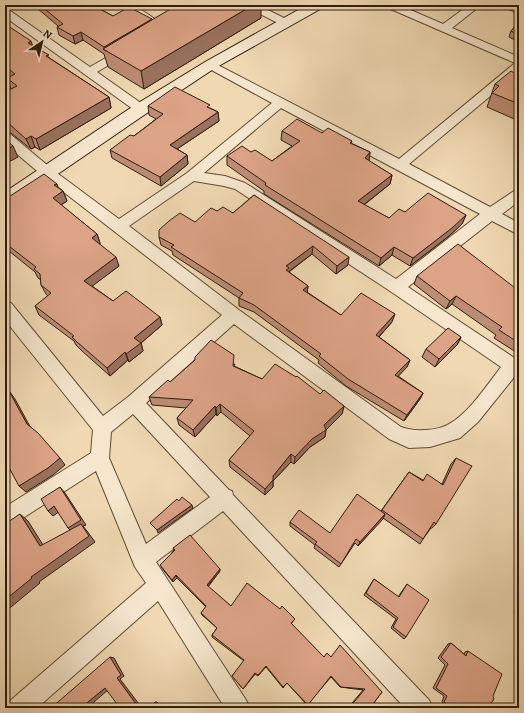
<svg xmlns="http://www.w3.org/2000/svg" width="524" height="713" font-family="Alegreya,serif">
<rect width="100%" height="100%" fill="#efd8b2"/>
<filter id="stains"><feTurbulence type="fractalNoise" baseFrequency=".005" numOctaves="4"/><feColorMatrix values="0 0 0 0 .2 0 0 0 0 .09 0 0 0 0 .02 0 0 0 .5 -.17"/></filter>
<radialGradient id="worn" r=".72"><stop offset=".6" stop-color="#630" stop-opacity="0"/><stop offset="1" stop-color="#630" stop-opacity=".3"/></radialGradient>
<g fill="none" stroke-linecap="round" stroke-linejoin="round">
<g stroke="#5e4c36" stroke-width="2">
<path id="street" d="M121,5h13l21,14 -1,2h-8z
M245,5h13l32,16 2,2 -2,2h-8l-36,-18z
M385,5h14l44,19 26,-19h12l-29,23 67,29v15l-110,92 81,43 24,-16 5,-2v12l-17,13 17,9v12l-27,-14 -84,66 111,74v16l-4,-1 -37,46 -18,16 -30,9 -21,1 -20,-9 -155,-115 -88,79 83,87 3,1 1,4 196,205 4,8h-28l-182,-197 -67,51 90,138 4,8h-25l-67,-107 -121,107h-30l4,-8 135,-117 -11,-16 -39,-96 -84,54 -7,3v-21l86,-54 2,-23 -88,-110v-18l6,1 92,113 25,-19 94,-82 -179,-139 -38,-32v-11l5,1 43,36 66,49 68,-46 85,-70 -66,-36 -2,-2 2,-2 4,-2 189,98 116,-96 -129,-56zM281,108l199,106 -84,65 -151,-96 -20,-7 -21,-3zM194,181l30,5 11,3 155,102 111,76c-14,18 -32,46 -52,57 -11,7 -36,8 -48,3l-162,-117 -110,-84zM133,414l77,83 -64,47 -37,-86 2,-26z
M502,5l17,1v7l-16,-6z
M5,9l4,1 81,57 31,-18h8l2,2 -2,2 -32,19 48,34 2,3 -2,3h-8l-132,-95z"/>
</g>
<g stroke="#2e1d0d" stroke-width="2">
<path id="secondary" d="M307,5h17l-2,3 -107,60 -68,45 -136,93 -6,2v-16l130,-87 70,-43z"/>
</g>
<use href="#street" fill="#f5e6cd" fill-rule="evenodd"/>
<use href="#secondary" fill="#f5e6cd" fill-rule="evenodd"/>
</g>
<path fill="#bd8c74" stroke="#2e1d0d" d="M36,5h56l21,11 40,4 108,-2 -117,71 -36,-22 -4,-13 -21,-14 -8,4 -16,-9 -2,-8 1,-1 -21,-18z
M519,22v20l-10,-5 2,-6z
M5,24l46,35 58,38 2,11 -71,42 -5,-3 -4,2 -20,-16 -6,-1v-40l6,-3 -4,-11 2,-1 -1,-2 -3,-5z
M519,74v47l-32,-14 8,-23z
M148,106l62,2 8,4 1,9 -42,28 10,6 1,9 -27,22 -49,-28 -2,-8 24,-14 22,-17 -7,-4z
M282,131l40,2 30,8 -1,2 19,9 -1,9 23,14 -2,9 -26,21 25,13 16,-6 61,3 -4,9 -13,12 -39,30 -18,-11 -13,11 -115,-72v-3l-37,-26v-9l24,-4 21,9 20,-15 -11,-6z
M58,187l5,4 4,10 -6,4 36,29 3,9v1l19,22 -27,20 21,15 47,16 2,8 -21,18 2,8 -14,11 -1,-2 -18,16 -29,-26 -5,-5 -2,-4 -35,-26 -4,-9 13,-10 -2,-2 -5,-9v-5l-3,-2 -3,-6 -26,-21 -4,4v-57z
M254,195l94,70 -12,9 -24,-20 -23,18 19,14 -1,6 34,23 51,7 -13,15 31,23 -3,7 -9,9 25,17 -3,6 -16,22 -58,-35 -28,-23 1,-3 -65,-48 -15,-6v-8l-66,-43 -1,-4 -11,-6 -2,-8 36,-15 22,-11 16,2z
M417,276l102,15v6l-2,2 2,1v54l-25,-16 2,-3 -44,-31 -6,5 -32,-25z
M461,337l-4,8 -22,22 -13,-10 4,-8z
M235,364l-1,2 28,13 58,15 24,12 -2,8 -16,15 -1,8 -15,10 -16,17 -3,-2 -18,19v6l-8,8 -35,-28 -1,-7 21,-24 -29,-24 -4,4 -1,-2 -21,23 -16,-12 -2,-7 9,-10 -34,-3 -3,-8 21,-15z
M456,458l-20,66 -4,4h-1l-8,11 -3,5 -37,-26 -25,28 -3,-3 -16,24 -25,-19 1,-3 -25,-19v-4l40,11 51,-22 28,-39 14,8 19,4 9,-20z
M173,548l47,23 -12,16 23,19 63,14 -3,4 33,33h7l51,35 -12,16h-22l15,-18 -23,-3 -9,-10 -24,28 -20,-22 -4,5 -17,-21 -8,9 -3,-2 -12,15 -11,-13 12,-15 -32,-24v-2l5,-7 -15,-13 -1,-2 5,-6 -29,-29 -4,4 -12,-15 13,-17z
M374,579l24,18 9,-13 -1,53 -2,2 -13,-11 5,-9 -32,-24z
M519,602v14l-5,-3z
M451,643l13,11 1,-2 3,-1 20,57h-38l-8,-6 2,-6 -11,-8 12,-23 -7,-7 10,-14z"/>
<path fill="#9a725e" stroke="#2e1d0d" d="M253,5h8v13l-117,71 -3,-18z
M152,19l2,8 -49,24 -1,-4z
M81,32l2,8 -8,4 -2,-8z
M31,41l4,11 -7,-9z
M109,97l2,11 -71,42 -4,-11z
M218,112l1,9 -48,32 -1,-8z
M31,136l4,11 -4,2 -5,-10z
M13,146l5,11 -13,7v-13z
M370,152l-1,9 -4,-3z
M187,155l1,9 -27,22 -1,-9z
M392,175l-2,9 -33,26 1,-9z
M57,184l3,9 3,-2 4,10 -11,7 -3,-10 1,-13z
M466,215l-4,9 -13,12 -39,30 3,-8z
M97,234l3,9 -5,4 -3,-9z
M5,243l4,8 -4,4z
M313,246l-1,8 -24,18 -2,6v-12z
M394,247l-2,8 -13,11 2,-8z
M116,257l3,9 -32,24 -3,-9z
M349,257l-1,8 -12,9 1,-8z
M308,286l-1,8 -4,-4z
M456,296l-4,8 -6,5 4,-8z
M395,314l-3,8 -18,20 2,-7z
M160,317l2,8 -21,18 2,8 -14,11 -3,-8 8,-16z
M461,337l-4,8 -22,22 4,-8z
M125,352l3,8 -18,16 -3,-8z
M410,360l-3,7 -14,15 2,-7z
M5,385l10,14 18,33 -6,-8z
M423,393l-3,6 -16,22 3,-6z
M220,404l1,8 -4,4 -1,-8z
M215,406l1,8 -21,23 -2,-7z
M344,406l-2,8 -17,17 1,-1 -1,7 -15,10 -16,17 1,-7 29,-32z
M291,454v8l-18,19v6l-8,8v-6l8,-13z
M60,458l5,7 -12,10 -27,17 -7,-6z
M6,462l6,7 -7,7v-13z
M60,487l5,6 21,32 -3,1 4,5 8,11 -56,40 1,1 -35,29v-12l26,-23 42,-44 -5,-5z
M192,505l1,3 -35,25 -1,-3z
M54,506l6,5 -7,5 -5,-5z
M20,514l8,7 20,32 -8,-7z
M385,514l-2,5 -25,27 2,-4z
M220,569v2l-13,16v-2z
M176,575l1,3 -4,4 -1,-2z
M110,657l4,1 10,18 -4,3 22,29h-3l-22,-30z
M255,673v1l-12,15z
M105,688l4,1 -22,19h-4l-1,-1z
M155,702h2l4,6h-1z"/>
<path fill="#dca387" stroke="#2e1d0d" d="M40,5h52l21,11 16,-9 23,12 -48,28 -23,-15 -8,4 -16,-9 6,-3z
M177,5h76l-112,66 -38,-22z
M519,22v13l-8,-4z
M5,24l26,17 -3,2 21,12 -3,1 63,41 -73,42 -5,-3 -5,3 -19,-17h-2v-30l12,-6 -10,-8 8,-4 -10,-8v-2h1l-1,-1z
M511,71l7,4 1,-1v30l-27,-11 7,-7 -4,-2z
M175,87l35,18 -3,2 11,5 -48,33 17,10 -27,22 -50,-27 20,-15 4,1 29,-22 -15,-8z
M297,119l25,14 6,-5 24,13 -2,2 20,9 -5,6 27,17 -34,26 31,17 10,-9 6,3 23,-19 38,22 -14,13 -39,30 -19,-11 -13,11 -116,-73 1,-2 -39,-27 15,-10 9,6 4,-2 17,11 28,-20 -18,-10z
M5,139l8,7 -8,5z
M44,174l13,10 -3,1 9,6 -10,7 44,36 -5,4 24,19 -32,24 29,20 13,-10 34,26 -26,21 7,5 -15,11 -1,-2 -18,16 -30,-26 -5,-5 2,-1 -39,-30 16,-13 -10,-8 -1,-11 -6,-5 2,-2 -31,-24v-45h2z
M254,195l95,62 -12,9 -24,-20 -27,20 3,2 -3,2 22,16 -5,4 38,25 20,-22 34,21 -19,21 34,25 -15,15 28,18 -16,22 -59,-36 -29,-23 2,-2 -67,-49 -15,-7 4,-5 -72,-46 3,-2 -15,-8v-7l10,-9 11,-8 15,9 16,-14 6,3 6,-4 10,6z
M458,244l61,47v4l-3,3 3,2v43l-20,-13 3,-3 -46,-31 -6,5 -33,-25z
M448,328l13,9 -22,22 -13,-10z
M211,340l23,15 -1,11 29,13 13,-15 21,13 1,-1 23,18 4,-4 20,16 -20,19 2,5 -14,9 -17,18 -4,-3 -18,22v4l-8,9 -36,-29 25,-29 -34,-27 -4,4 -1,-2 -22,24 -16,-12 16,-18 -44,-3 19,-17 2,2 25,-22v-3z
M5,385l4,6 18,33 11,9 22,25 -12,10 -29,18 -13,-24 -1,1z
M456,458l16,8 -36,58 -2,-2 -11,17 -41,-29 27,-38 14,9 4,-7 16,11z
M60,487l21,33 -13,8 -14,-22 -6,5 -7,-12z
M357,494l28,20 -25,28 -4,-3 -15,25 -26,-20 2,-2 -27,-20 9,-12 31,23z
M182,497l10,8 -35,25 -7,-7 27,-24 2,2z
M20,514l20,32 41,-22 8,12 -58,41 1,1 -27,22v-76z
M190,535l30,34 -13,16 24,21 16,-23 33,26 2,-3 13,13 -4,4 33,34 3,-4 4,4 9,-12 42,47 -12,16h-21l16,-19 -24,-2 -10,-11 -23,29 -21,-22 -4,4 -17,-21 -8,9 -3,-2 -12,16 -11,-13 12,-16 -32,-25 5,-7 -16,-15 5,-7 -30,-31 -4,5 -12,-15 15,-15 -2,-2z
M374,579l25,18 8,-13 22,16 -23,37 -13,-10 5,-9 -32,-25z
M451,643l15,13 2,-5 34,23 -9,22 1,3 -6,9h-35l-9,-6 3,-6 -11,-8 12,-24 -7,-7z
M110,657l11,18 -4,3 22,30h-19l-15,-20 -23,19 1,1h-32z
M155,702l5,6h-10z
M316,703l5,5h-9z"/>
<rect width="524" height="713" fill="none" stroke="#efd8b2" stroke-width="20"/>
<rect x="6" y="6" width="512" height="701" fill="none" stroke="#2e1d0d" stroke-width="2"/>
<rect x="10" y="10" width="504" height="693" fill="none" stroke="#2e1d0d"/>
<g transform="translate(42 42) rotate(35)" stroke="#f5e6cd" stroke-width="3" paint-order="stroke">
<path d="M0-3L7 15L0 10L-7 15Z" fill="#2e1d0d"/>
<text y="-6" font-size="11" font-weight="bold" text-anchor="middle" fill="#2e1d0d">N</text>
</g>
<rect width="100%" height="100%" filter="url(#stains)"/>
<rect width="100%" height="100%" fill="url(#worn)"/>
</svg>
